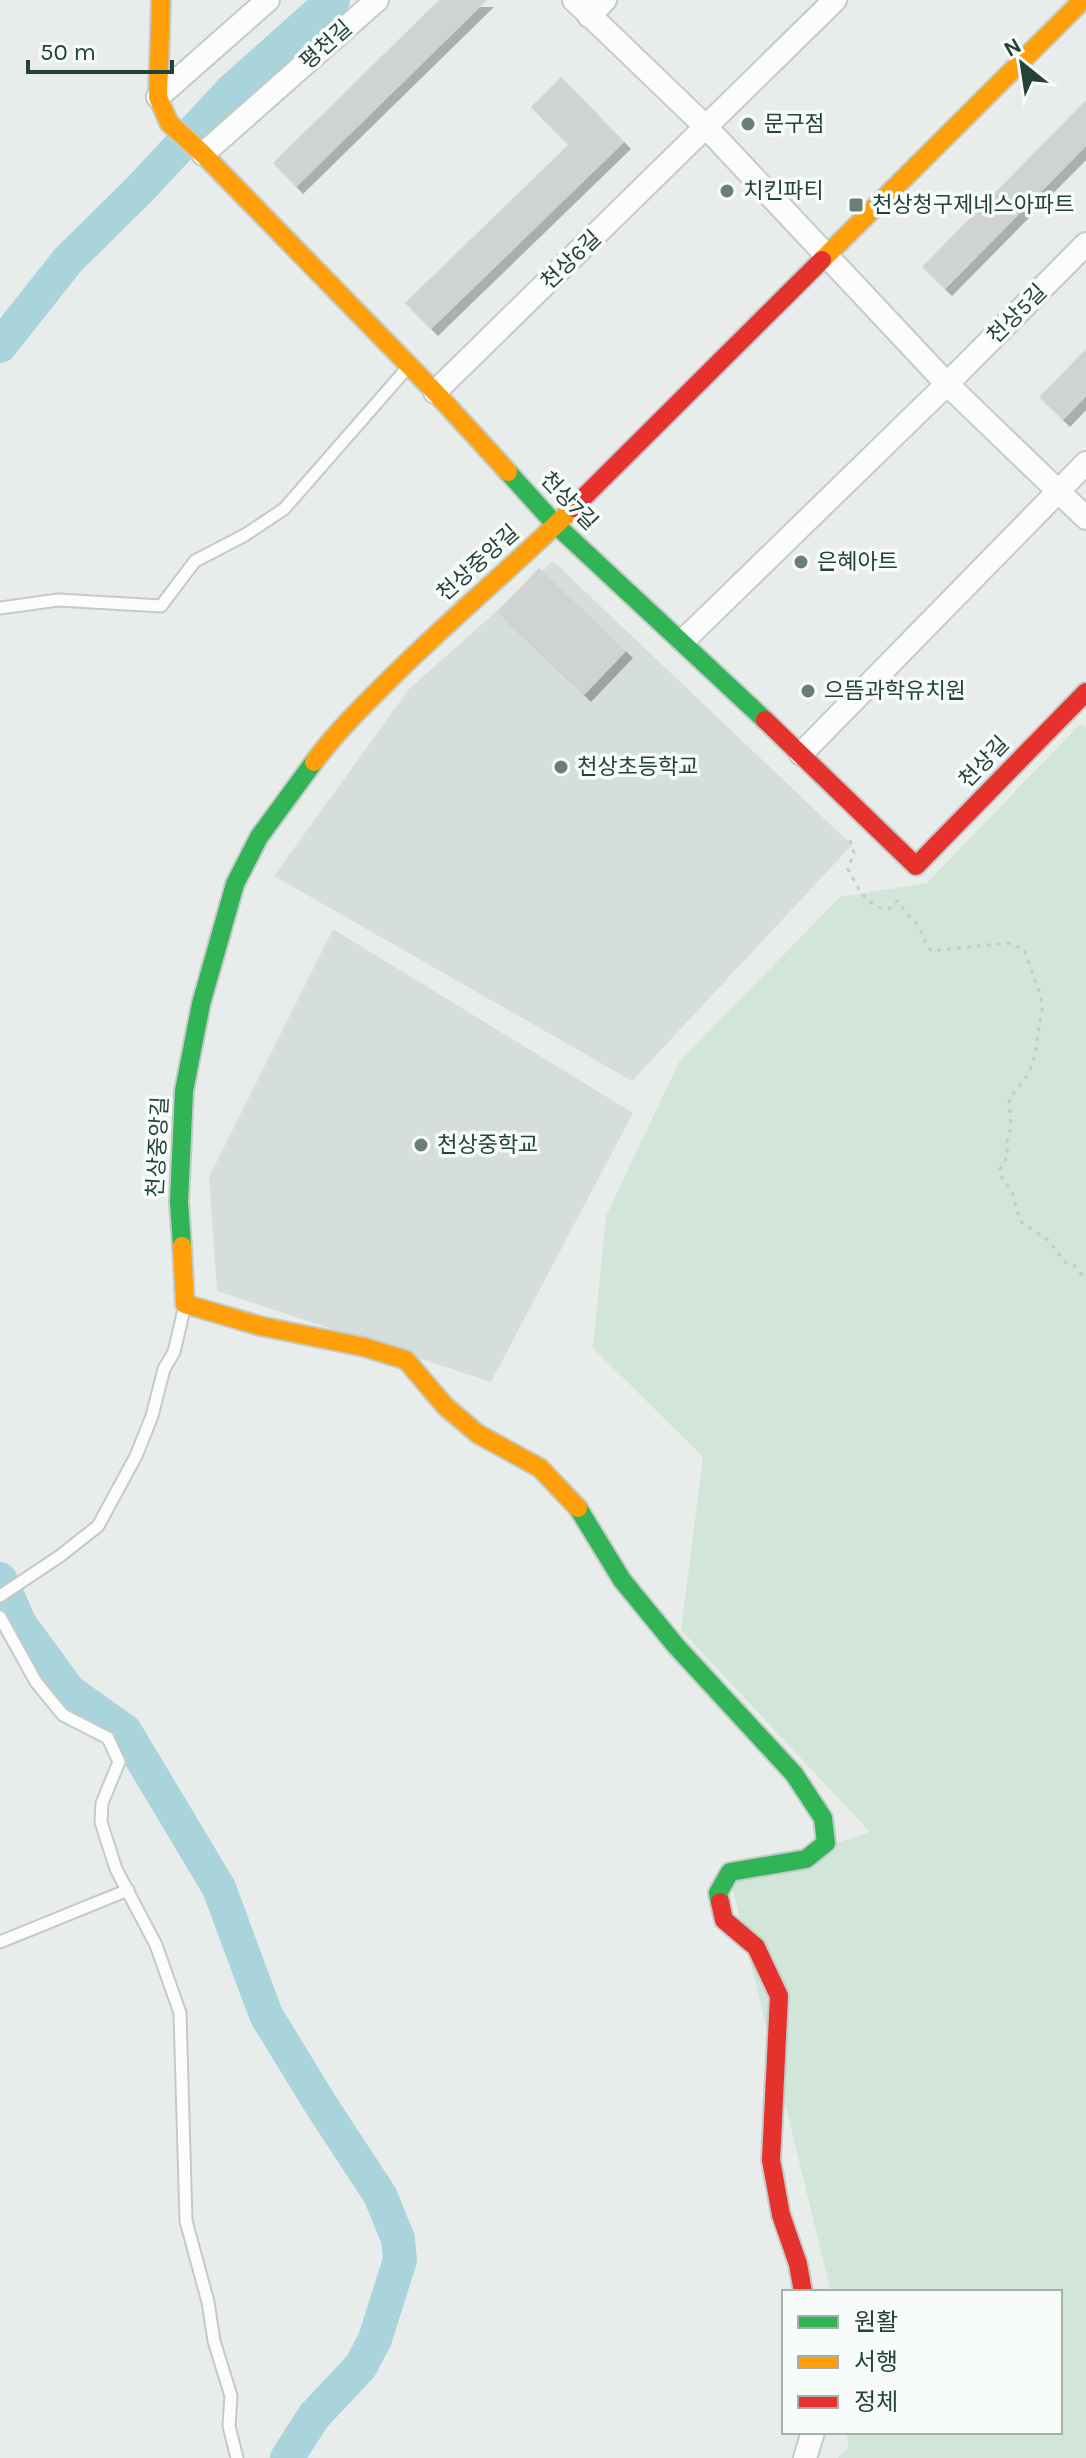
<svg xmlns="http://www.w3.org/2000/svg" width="1086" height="2458" font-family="Karla,'Noto Sans KR',sans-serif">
<defs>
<filter id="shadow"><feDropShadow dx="7" dy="7" stdDeviation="0" flood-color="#0004"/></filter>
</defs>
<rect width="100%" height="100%" fill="#e8edeb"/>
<path fill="#d6dedb" d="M553,561l299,284 -220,236 -358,-205 135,-187z
M333,929l300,184 -142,269 -274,-91 -8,-114z"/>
<path fill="#d1e6d8" d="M1080,724l6,3v1731h-248l10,-10 -1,-16h213v-140h-229l-101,-414 140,-46 -189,-202 22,-173 -110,-109 13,-132 73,-154 161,-165 87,-14z"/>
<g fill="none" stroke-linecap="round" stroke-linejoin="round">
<path stroke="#a9d4db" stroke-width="34" d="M0,346l68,-86 73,-72 90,-97 102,-91
M0,1579l20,45 49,67 56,40 94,157 47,127 55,90 59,90 18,44 2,21 -25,79 -14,27 -47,50 -27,42"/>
</g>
<path fill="#cfd4d2" filter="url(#shadow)" d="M439,0h48l-191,187 -23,-24z
M561,77l63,65 -193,187 -26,-26 163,-158 -37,-38z
M1086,100v46l-141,143 -23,-22z
M1086,349v47l-23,24 -24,-23z
M539,568l87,83 -42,44 -87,-83z"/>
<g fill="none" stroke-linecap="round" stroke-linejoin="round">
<g stroke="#c5cac8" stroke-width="15">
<path id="lane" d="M0,608l58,-8 103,6 34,-45 50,-26 39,-26 125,-143
M0,1596l60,-40 38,-30 38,-70 16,-40 12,-47 10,-17 11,-47
M0,1617l36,65 27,33 45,23 11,24 -17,41 -1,19 15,47 40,76 24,68 6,208 22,81 6,39 17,55 -2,30 8,32
M0,1942l128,-52"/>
</g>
<g stroke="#c5cac8" stroke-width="26">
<path id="street" d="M574,0l133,128 240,256 139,134
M589,16l16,-16
M158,97l110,-97
M203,154l174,-154
M435,392l400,-392
M683,641l264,-257 139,-140
M801,754l285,-291
M805,2458l8,-26"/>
</g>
<g stroke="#c3cbc8" stroke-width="22">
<path id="fast" d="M508,472l47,52 210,196
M182,1246l-3,-44 5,-111 17,-87 34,-120 24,-47 55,-75
M578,1508l44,72 54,66 118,128 29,44 3,25 -20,16 -76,13 -12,21 2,9"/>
</g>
<g stroke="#c3cbc8" stroke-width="22">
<path id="slow" d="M161,0l-3,97 11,26 34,31 232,238 73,80
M822,260l261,-260
M314,762c22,-30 48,-55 75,-82 59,-59 124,-113 184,-172
M182,1246l3,58 75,22 104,21 42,13 39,46 33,28 62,34 38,40"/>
</g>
<g stroke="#c3cbc8" stroke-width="22">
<path id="jam" d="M573,508l249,-248
M765,720l151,146 170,-174
M720,1902l4,18 32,27 23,49 -8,164 10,55 17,49 5,28"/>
</g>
<path stroke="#c3ccca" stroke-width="3" stroke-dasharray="4 6" stroke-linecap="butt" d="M850,840l4,13 -6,16c9,17 19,40 41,40l8,-8 4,3c5,14 11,12 17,22 6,9 6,17 13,25l77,-8 16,6 17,47 1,13 -7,46 -6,18 -20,26 2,28 -5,18 2,10 -8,14v6l12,17 8,29 28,19 18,23 9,3 11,14"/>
<use href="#lane" stroke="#fcfcfc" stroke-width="11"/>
<use href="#street" stroke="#fcfcfc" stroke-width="22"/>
<use href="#fast" stroke="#30b455" stroke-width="18"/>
<use href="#slow" stroke="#ff9f0a" stroke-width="18"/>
<use href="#jam" stroke="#e5322d" stroke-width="18"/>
</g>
<g fill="#697e78" stroke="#f7fbf9" stroke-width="3">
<circle cx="748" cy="124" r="8"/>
<circle cx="727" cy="191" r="8"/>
<rect x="848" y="197" width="16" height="16" rx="4"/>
<circle cx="801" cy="562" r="8"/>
<circle cx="808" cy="691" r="8"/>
<circle cx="561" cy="767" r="8"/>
<circle cx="421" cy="1145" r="8"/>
</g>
<g text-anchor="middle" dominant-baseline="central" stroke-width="7" stroke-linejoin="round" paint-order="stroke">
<g font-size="22" fill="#24423a" stroke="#f7fbf9">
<text transform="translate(326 45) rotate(-42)">평천길</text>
<text transform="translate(571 260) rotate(-44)">천상6길</text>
<text transform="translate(1017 314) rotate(-45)">천상5길</text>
<text transform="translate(569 501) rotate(46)">천상7길</text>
<text transform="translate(478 563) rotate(-42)">천상중앙길</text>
<text transform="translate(984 762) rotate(-46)">천상길</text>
<text transform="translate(158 1147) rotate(-87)">천상중앙길</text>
</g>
<g font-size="22" fill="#24423a" stroke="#f7fbf9" text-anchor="start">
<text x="764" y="124">문구점</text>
<text x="743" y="191">치킨파티</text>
<text x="872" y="205">천상청구제네스아파트</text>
<text x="817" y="562">은혜아트</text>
<text x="824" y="691">으뜸과학유치원</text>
<text x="577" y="767">천상초등학교</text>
<text x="437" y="1145">천상중학교</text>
</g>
</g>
<rect x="782" y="2290" width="280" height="144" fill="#f7fbf9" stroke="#a3b1ad" stroke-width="2"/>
<rect x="798" y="2316" width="40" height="12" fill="#30b455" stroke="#a3b1ad" stroke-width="2"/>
<text x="854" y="2330" font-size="24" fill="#24423a">원활</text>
<rect x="798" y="2356" width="40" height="12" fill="#ff9f0a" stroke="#a3b1ad" stroke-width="2"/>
<text x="854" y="2370" font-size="24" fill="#24423a">서행</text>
<rect x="798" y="2396" width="40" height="12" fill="#e5322d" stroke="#a3b1ad" stroke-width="2"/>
<text x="854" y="2410" font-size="24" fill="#24423a">정체</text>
<g transform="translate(1022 64) rotate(330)" stroke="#f7fbf9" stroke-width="6" paint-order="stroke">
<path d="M0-6L14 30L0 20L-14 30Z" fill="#24423a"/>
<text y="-12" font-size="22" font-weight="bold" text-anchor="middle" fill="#24423a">N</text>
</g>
<path d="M28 60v12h144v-12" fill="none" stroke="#24423a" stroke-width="4"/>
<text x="40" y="60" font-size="24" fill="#24423a" stroke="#f7fbf9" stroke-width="6" paint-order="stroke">50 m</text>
</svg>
